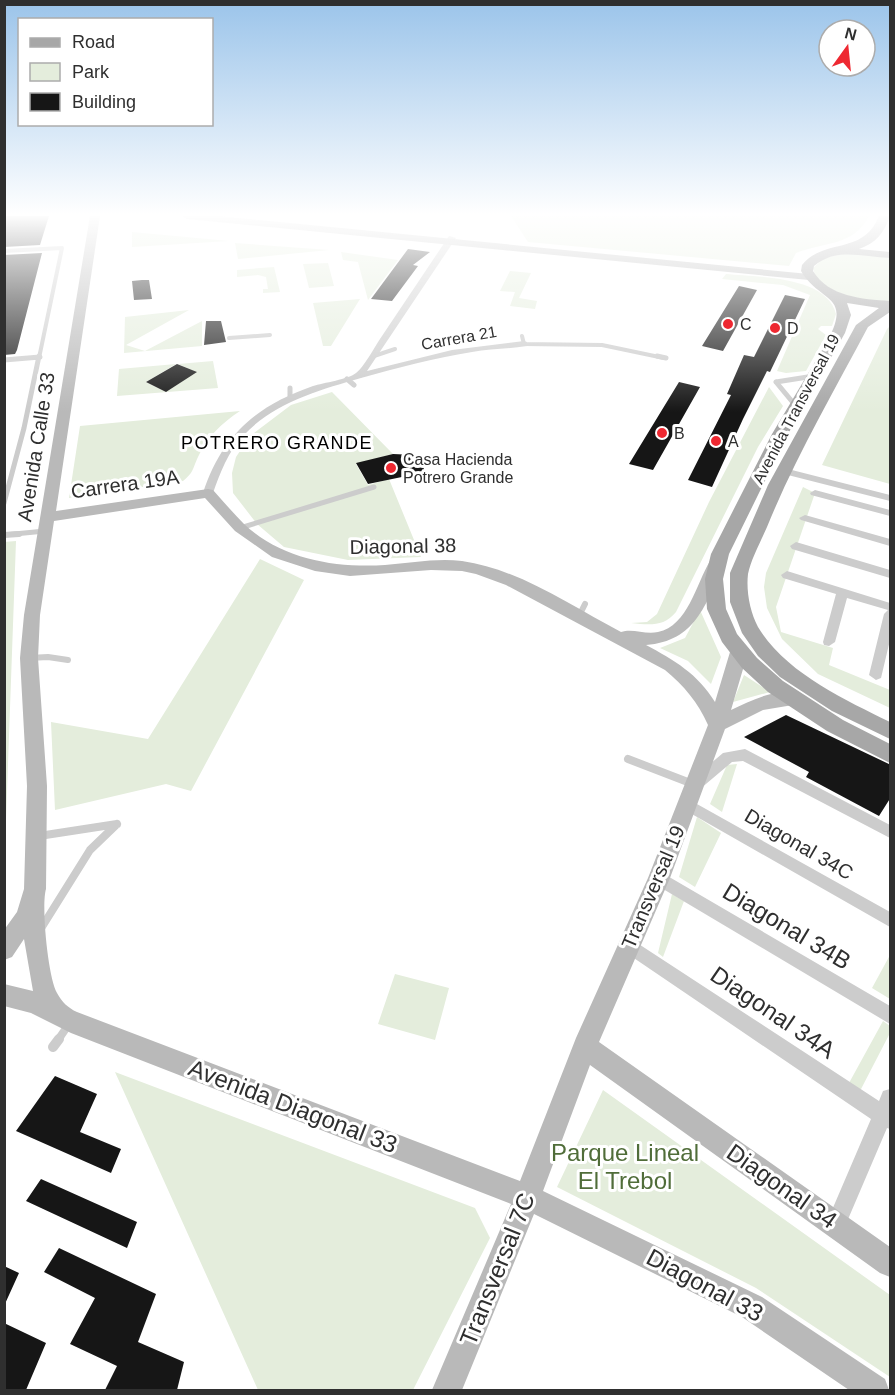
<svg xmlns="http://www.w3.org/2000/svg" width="895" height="1395" font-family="Helvetica,sans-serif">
<rect width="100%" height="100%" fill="#fff"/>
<path fill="#e4eddc" d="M511,216h358c-15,30 -45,26 -73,37l-7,13 -261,-24z
M132,232l97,9 -97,6z
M235,243l94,7 -91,9z
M341,252l57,8 -30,40 -10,-38 -15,-2z
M849,253l41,5v44c-21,0 -73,-8 -77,-34l11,-10z
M328,263l6,23 -25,2 -6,-24z
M274,267l6,25 -17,1v-4h5l-2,-12 -8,-2 -21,2v-7z
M510,271l21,2 -12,25 18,3 -2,8 -25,-3 5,-14 -15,-1z
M726,274c31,3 101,2 110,40l-4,12h-11l-3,3 8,6 -20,36 -20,2 -9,-2 33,-76 -27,-10 -61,-6z
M360,299l-29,47h-8l-10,-43z
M189,310l-63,35 19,6 57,-30v25l-78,7 1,-36z
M890,326v158l-68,-19 65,-136z
M213,361l5,27 -101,8 2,-27 57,-5 -30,18 20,10 30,-20 -18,-8z
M769,387l14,19 -25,41 -82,165c-12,15 -27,13 -45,11l16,-1 10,-8 52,-112z
M332,392l61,62 -37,10 12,21 21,-6 32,78 -73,3 -64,-13 -27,-23 -24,-31 -1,-20 4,-16 14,-21 41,-31z
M240,411c-18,12 -33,26 -42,46 -6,13 -4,15 -15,24l-114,17 11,-72z
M803,487l12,6 -39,114 5,25 52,16 -4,17 61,25v18l-72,-34 -36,-35 -15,-31 -3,-21 2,-14z
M16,541l-11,307 -1,-306z
M260,559l44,21 -113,211 -25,-7 -111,26 -4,-88 97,17z
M700,610l21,47 -10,27 -23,-23 -28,-13 25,-10z
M744,675l26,17 -37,10z
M737,764l-15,48 -12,-8 17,-39z
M697,817l24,16 -26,54 -16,-10z
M672,894l12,7 -21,56 -5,-4z
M890,955v44l-18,-11z
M395,974l54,14 -14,52 -57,-16z
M883,1021l7,5v7l-30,58 -11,-8z
M115,1072l360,136 15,30 -77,152h-155z
M603,1090l287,205v82l-134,-89 -199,-101z"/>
<path fill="#161616" d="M4,216h45l-9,29 -36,2z
M408,249l22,3 -17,13 5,1 -26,35 -21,-2z
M42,253l-25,97 -2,4 -11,1v-100z
M142,280h7l3,19 -18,1 -2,-19z
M739,286l18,4 -34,61 -21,-5z
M785,295l20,4 -35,73 -3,-1 -24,48 -31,68 -24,-7 43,-85 -4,-1 17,-39 10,2z
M206,321h15l5,21 -22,3z
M177,364l20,8 -31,20 -20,-10z
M679,382l21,5 -47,83 -24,-6z
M393,454l22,1 11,17 -58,12 -12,-21z
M786,715l105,50v32l-12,19 -73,-39 3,-5 -65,-35z
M55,1076l42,18 -17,38 41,17 -10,24 -95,-42z
M41,1179l96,43 -10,26 -101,-47z
M59,1248l97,46 -18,48 46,20 -7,28h-72l12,-24 -47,-22 25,-46 -51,-26z
M4,1266l15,7 -15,33z
M4,1323l42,20 -20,47h-22z"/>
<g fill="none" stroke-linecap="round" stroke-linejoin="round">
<path stroke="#ccc" stroke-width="4" d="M4,251l58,-3 -23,110
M522,336l2,8 78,1 62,13
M229,338l41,-3
M374,356l21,-7
M32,358l8,-1"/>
<path stroke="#ccc" stroke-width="5" d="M657,356l9,2
M4,360l36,-3
M347,379l7,6
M776,382l38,-6
M776,382l19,23
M290,388v10
M4,503l20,-75 15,-72
M240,528l134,-41
M4,535l41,-4"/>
<path stroke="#ccc" stroke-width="6" d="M4,535l15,-1
M579,616l6,-12
M29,658l19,-1 20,3"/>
<path stroke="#ccc" stroke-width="8" d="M628,759l65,25
M39,836l78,-12
M40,930l50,-80 27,-26
M58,1040l11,-16"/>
<path stroke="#ccc" stroke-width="10" d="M53,1047l6,-8"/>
<path fill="#ccc" fill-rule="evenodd" d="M449,236l7,2 -89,133 85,-21 72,-9 3,1v4c-18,3 -37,3 -55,6 -38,6 -75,16 -111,26 -42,12 -88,25 -118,58 -15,16 -23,37 -30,57l-1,2h-8l-1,-2c19,-58 53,-87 110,-107 10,-3 36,-7 43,-13 8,-6 18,-25 24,-34 23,-34 46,-69 69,-103z
M784,468l106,27v6l-110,-28 -1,-2z
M815,490l75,20v6l-79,-21 -1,-2z
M805,515l85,24v7l-89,-26 -2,-2z
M796,542l94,28v8l-98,-29 -2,-3z
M787,571l103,32v37l-9,38 -5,2 -7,-5 15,-61 4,-4 -41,-12 -12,44 -6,4 -5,-1 -1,-3 13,-48 -53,-16 -2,-3z
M745,749l145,76v13l-147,-77 -11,1 -32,27 -5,2 -5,-2 -2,-4 2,-4 33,-28z
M688,799l202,113v15l-207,-118 -2,-4 2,-4z
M659,871l231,135v18l-237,-141 -2,-5 2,-5z
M628,937l251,164 4,-10 7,-2v40l-3,-1 -44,103 -7,3 -7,-3 -3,-7 45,-105 -249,-169 -2,-5 2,-5z"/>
<path fill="#b9b9b9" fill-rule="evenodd" d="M90,216h10l-44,295 152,-22 5,1c10,11 20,23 31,34 38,35 90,44 141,41 26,-2 51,-7 77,-4 57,8 109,45 159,71 12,-4 24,3 37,0 30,-6 38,-48 52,-71h12l2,4c-19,40 -28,76 -78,80 28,15 52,29 69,57l15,-50 3,-4h12l3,4 -17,58c19,-9 46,-23 68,-16l3,5 -3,5 -36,6 -38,19 -55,149 -71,164 291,205v30l-10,-4 -290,-208 -47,126 219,106 123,82 4,11h-40l-107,-73 -208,-103 -72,176h-30l79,-186 -440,-171 -40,-20 -27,-7v-22l29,7 -9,-52 -12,18 -8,3v-30l13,-18 7,-23 3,-103 -7,-128 4,-43zM205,498l30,33 37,26 43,14 35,5 81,-6 31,1 14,3 30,11 159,85c19,16 33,32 43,55l-60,153 -72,160 -56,143 -443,-169c-9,-4 -15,-10 -20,-19 -9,-16 -16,-87 -11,-104l1,-103 -9,-128 2,-43 14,-94z
M182,216h37l590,58 5,3 -5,3 -622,-61z"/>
<path fill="#a7a7a7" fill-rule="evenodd" d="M879,216h11c-6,17 -14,27 -31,33l31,3v6c-27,-1 -54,-11 -76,8l-1,5c16,26 49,28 77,30v11l-22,15c-35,66 -73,131 -101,200 -6,14 -16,32 -19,47 -2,17 2,38 10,53 28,46 86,72 132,95v17l-58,-28 -52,-34 -22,-21 -16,-23 -12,-31v-29l38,-88 88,-160 23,-17 -32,-5 4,12 -6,18 -57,101 -59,120 -6,25 3,30 11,25 20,24 26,23 60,39 47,24v19l-63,-32 -59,-39 -26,-24 -20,-26 -15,-33 -2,-30 6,-25 61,-120 56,-94c24,-46 -8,-37 -27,-69l1,-6c23,-28 61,-9 77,-49z"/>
</g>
<linearGradient id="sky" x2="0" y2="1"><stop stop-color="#9bc4ea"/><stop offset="0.52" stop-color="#fff"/><stop offset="1" stop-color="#fff" stop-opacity="0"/></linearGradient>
<rect width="895" height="412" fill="url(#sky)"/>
<g fill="#ee2831" stroke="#fff" stroke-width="2">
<circle cx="728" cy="324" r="6"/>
<circle cx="775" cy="328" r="6"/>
<circle cx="662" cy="433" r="6"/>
<circle cx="716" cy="441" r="6"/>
<circle cx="391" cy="468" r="6"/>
</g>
<g text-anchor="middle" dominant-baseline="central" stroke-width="6" stroke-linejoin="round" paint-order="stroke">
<g font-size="16" fill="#2f2f2f" stroke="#fff" text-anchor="start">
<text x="740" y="324">C</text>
<text x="787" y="328">D</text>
<text x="674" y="433">B</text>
<text x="728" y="441">A</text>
<text x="403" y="459">Casa Hacienda<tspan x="403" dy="18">Potrero Grande</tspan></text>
</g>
<g font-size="16" fill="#2f2f2f" stroke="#fff">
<text transform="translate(459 338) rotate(-10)">Carrera 21</text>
<text transform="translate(796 409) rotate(-62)">Avenida Transversal 19</text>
</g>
<g font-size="18" letter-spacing="1.5" fill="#000" stroke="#fff">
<text x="277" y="443">POTRERO GRANDE</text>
</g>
<g font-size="20" fill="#2f2f2f" stroke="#fff">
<text transform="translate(36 447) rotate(-81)">Avenida Calle 33</text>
<text transform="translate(125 484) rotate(-8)">Carrera 19A</text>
<text transform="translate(403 546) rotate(-1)">Diagonal 38</text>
<text transform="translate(799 844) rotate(30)">Diagonal 34C</text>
<text transform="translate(653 887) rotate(-67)">Transversal 19</text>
</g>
<g font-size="24" fill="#2f2f2f" stroke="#fff">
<text transform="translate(787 926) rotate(31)">Diagonal 34B</text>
<text transform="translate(773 1012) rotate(34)">Diagonal 34A</text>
<text transform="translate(293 1106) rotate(21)">Avenida Diagonal 33</text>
<text transform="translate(782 1186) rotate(35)">Diagonal 34</text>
<text transform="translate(497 1269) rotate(-68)">Transversal 7C</text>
<text transform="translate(705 1285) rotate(28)">Diagonal 33</text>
</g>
<g font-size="24" fill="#506d39" stroke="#fff">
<text x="625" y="1152">Parque Lineal<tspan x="625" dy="28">El Trebol</tspan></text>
</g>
</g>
<rect width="895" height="1395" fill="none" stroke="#2f2f2f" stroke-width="12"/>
<rect x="18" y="18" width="195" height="108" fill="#ffffff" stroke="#acacac" stroke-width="1.5"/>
<rect x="30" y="38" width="30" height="9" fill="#a7a7a7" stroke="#acacac" stroke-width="1.5"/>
<text x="72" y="48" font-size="18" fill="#2f2f2f">Road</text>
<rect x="30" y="63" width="30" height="18" fill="#e4eddc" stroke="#acacac" stroke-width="1.5"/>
<text x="72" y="78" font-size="18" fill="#2f2f2f">Park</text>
<rect x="30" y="93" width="30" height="18" fill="#161616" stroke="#acacac" stroke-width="1.5"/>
<text x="72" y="108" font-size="18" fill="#2f2f2f">Building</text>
<g transform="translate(847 48) rotate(15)"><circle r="28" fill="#ffffff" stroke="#acacac" stroke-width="1.5"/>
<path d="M0-4.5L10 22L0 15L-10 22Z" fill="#ee2831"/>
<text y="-9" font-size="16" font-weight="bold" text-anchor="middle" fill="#2f2f2f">N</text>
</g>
</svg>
